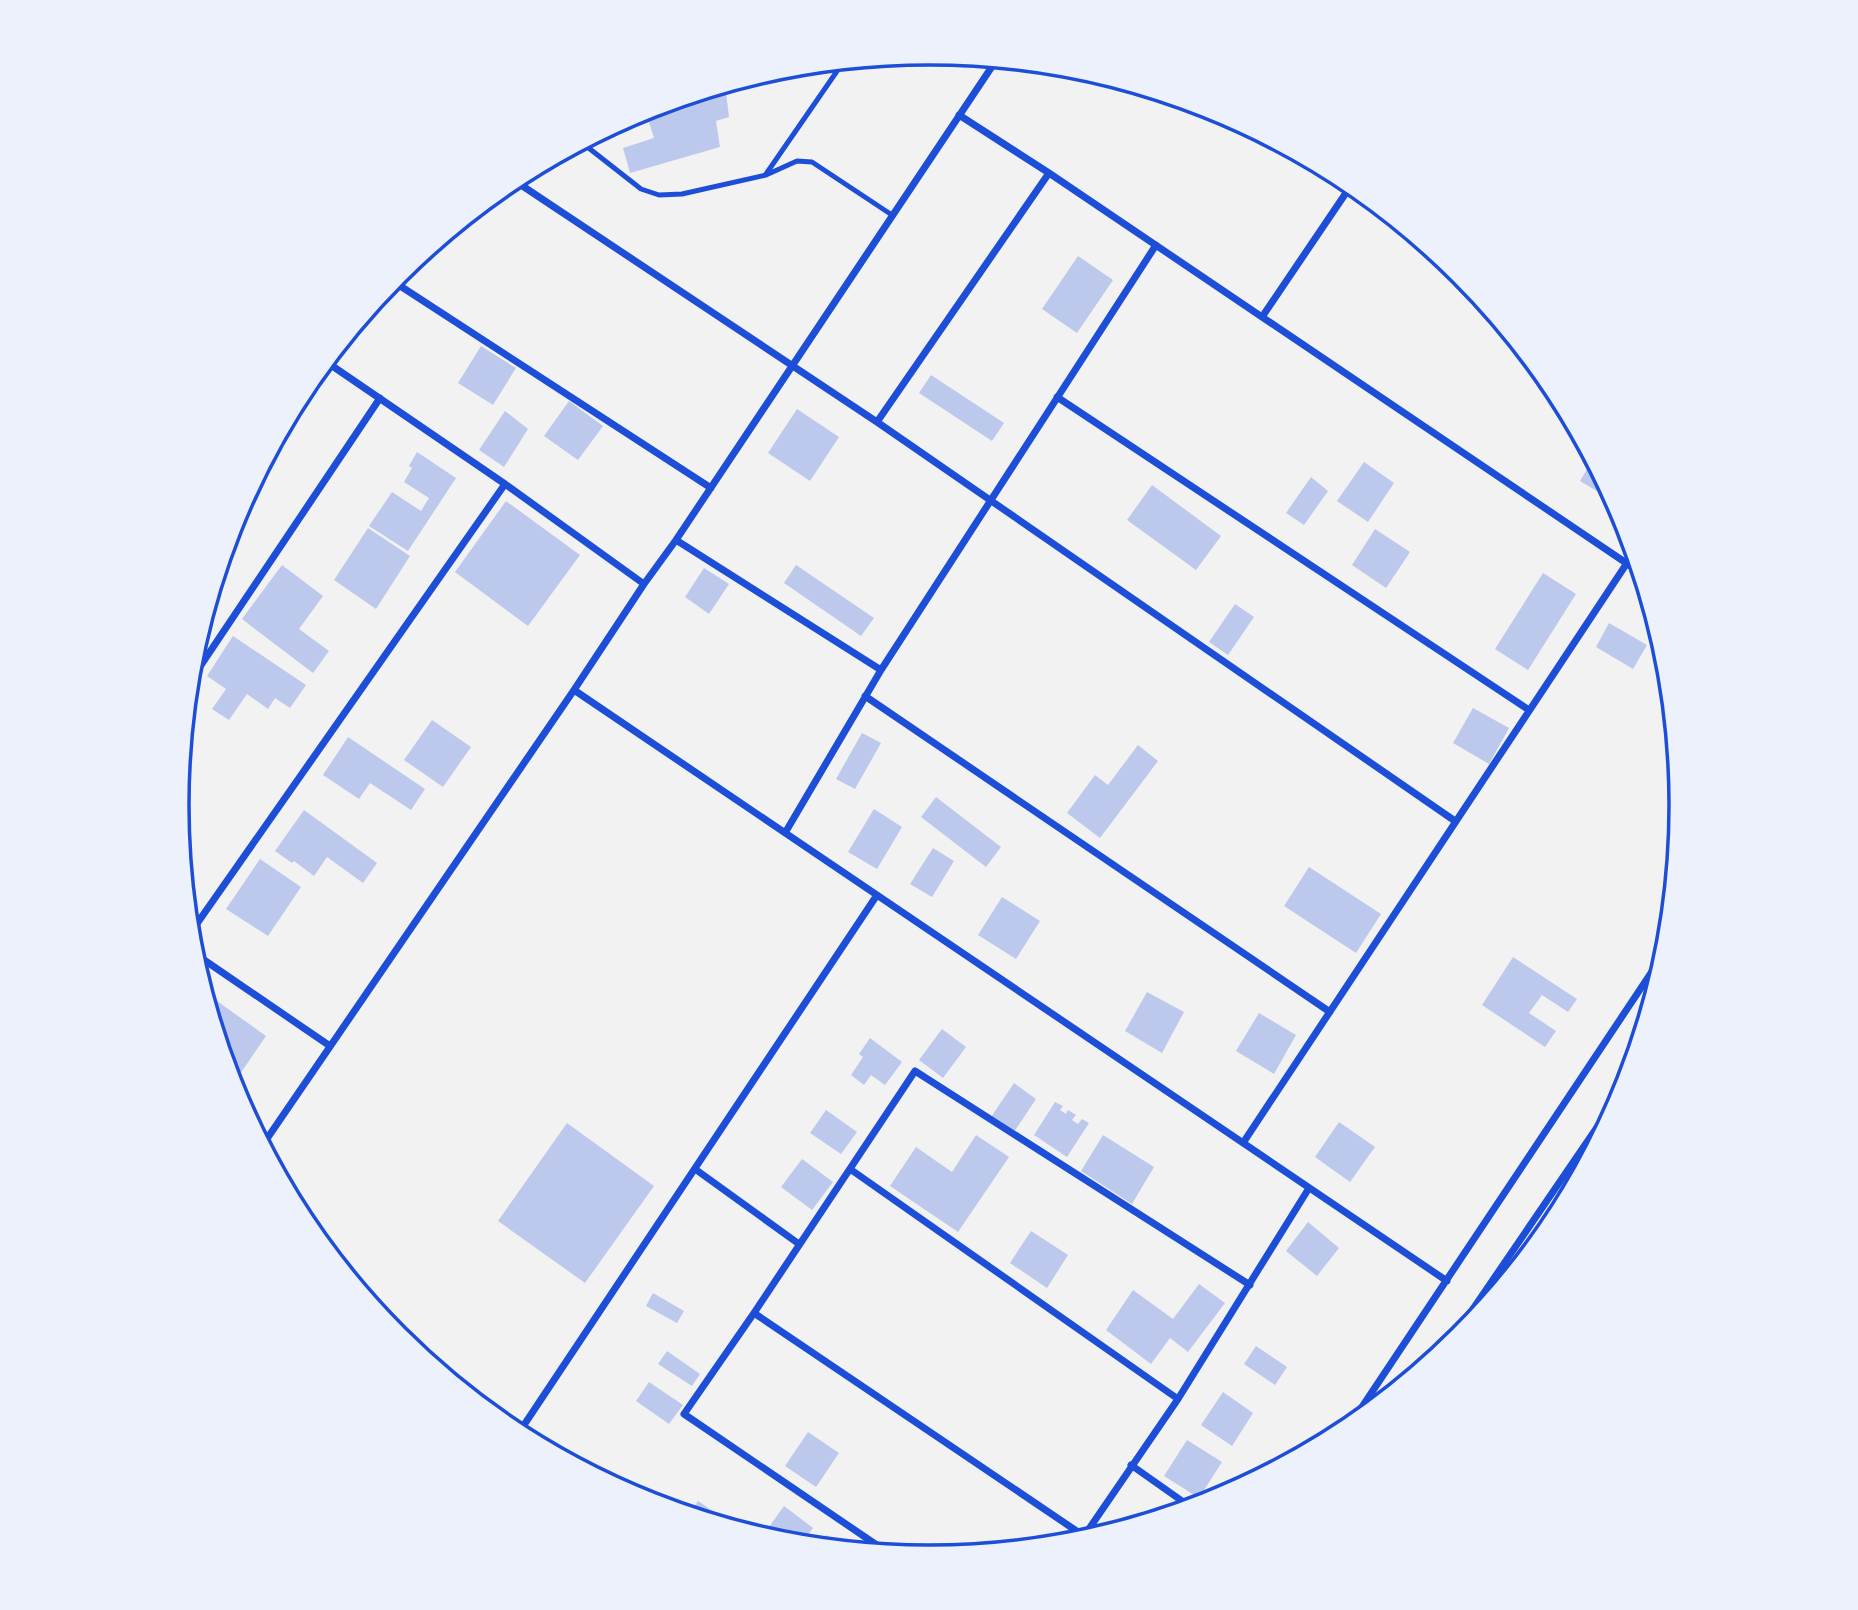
<svg xmlns="http://www.w3.org/2000/svg" width="1858" height="1610" font-family="'DM Sans',sans-serif">
<rect width="100%" height="100%" fill="#f2f2f2"/>
<path fill="#bdc9ec" d="M805,65l2,8 -71,9v-1l47,-14z
M725,84l4,33 -13,4 4,26 -90,26 -7,-25 31,-10 -9,-29z
M1078,256l35,24 -36,53 -35,-24z
M481,346l35,22 -23,37 -35,-22z
M931,375l73,48 -12,18 -73,-48z
M569,401l34,25 -25,34 -34,-24z
M797,409l42,28 -29,44 -42,-28z
M505,411l23,18 -24,38 -25,-17z
M417,452l39,26 -48,73 -39,-25 23,-34 29,19 8,-13 -25,-16 8,-14 -3,-2z
M1593,459l24,44 -37,-22z
M1364,462l30,21 -26,39 -31,-21z
M1311,477l17,14 -24,34 -18,-12z
M1152,485l69,51 -25,34 -69,-50z
M506,501l74,54 -52,71 -73,-54z
M368,528l42,28 -34,53 -42,-29z
M1375,529l35,23 -24,36 -34,-23z
M282,565l41,31 -24,33 30,22 -16,22 -71,-54z
M796,565l78,53 -13,18 -77,-53z
M704,568l25,16 -20,30 -24,-17z
M1543,573l33,21 -48,76 -33,-21z
M1235,604l19,13 -26,38 -19,-13z
M1609,623l38,22 -14,24 -37,-22z
M233,636l73,49 -16,23 -15,-10 -7,11 -21,-15 -18,26 -17,-11 14,-20 -19,-13z
M1473,708l36,20 -20,36 -36,-21z
M432,720l39,27 -28,40 -39,-27z
M862,733l19,10 -26,46 -19,-10z
M348,737l77,52 -14,21 -41,-27 -11,16 -36,-24z
M1138,745l20,16 -58,77 -33,-25 28,-38 13,10z
M936,797l65,50 -15,20 -65,-50z
M874,809l28,18 -25,42 -29,-17z
M304,810l73,53 -14,20 -36,-26 -13,19 -20,-15 -2,2 -17,-12z
M933,848l21,13 -22,36 -22,-13z
M260,859l41,28 -33,49 -42,-27z
M1309,867l72,47 -25,39 -72,-47z
M1002,897l38,24 -24,38 -38,-24z
M1513,957l64,42 -9,13 -26,-17 -13,18 27,18 -11,16 -63,-42z
M203,991l63,45 -26,38 -15,-10z
M1147,992l37,20 -22,41 -37,-22z
M1259,1013l37,22 -22,39 -38,-23z
M942,1029l24,18 -23,31 -24,-18z
M870,1038l32,24 -17,23 -14,-10 -7,10 -13,-10 12,-18 -4,-3z
M1014,1083l22,16 -22,33 -23,-15z
M1055,1102l8,4 -3,4 6,4 2,-4 8,5 -4,5 6,4 4,-5 7,4 -22,34 -33,-22z
M826,1110l31,22 -16,22 -31,-21z
M1339,1122l36,25 -25,35 -35,-25z
M567,1123l87,63 -69,97 -87,-62z
M976,1135l33,22 -51,75 -68,-46 26,-39 36,25z
M1103,1135l51,32 -22,37 -51,-33z
M802,1159l31,23 -21,28 -31,-23z
M1308,1222l31,26 -22,28 -31,-25z
M1031,1231l37,24 -21,33 -37,-25z
M1199,1284l26,19 -37,49 -18,-14 -19,26 -45,-34 27,-40 40,29z
M653,1293l31,18 -7,12 -31,-17z
M1256,1346l31,21 -12,18 -31,-21z
M667,1351l33,23 -8,12 -34,-22z
M649,1382l34,23 -14,19 -33,-23z
M1223,1392l30,21 -21,33 -31,-21z
M808,1432l31,21 -23,34 -31,-21z
M1187,1440l35,22 -23,36 -35,-22z
M698,1501l31,21 -3,4 -37,-11z
M784,1506l29,22 -13,17 -18,-2 -10,-3 -8,-6z
M826,1535l21,14 -30,-3z"/>
<g fill="none" stroke-linecap="round" stroke-linejoin="round">
<path stroke="#1d4ed8" stroke-width="5" d="M581,142l60,47 18,6 23,-1 84,-19 31,-14 15,1 80,53
M766,174l78,-113"/>
<path stroke="#1d4ed8" stroke-width="7" d="M959,115l90,58 592,400
M512,179l365,243 578,399
M1456,269l-1,2 11,8
M391,280l320,208
M1262,317l90,-133
M325,361l180,123 139,100
M1057,397l472,313
M877,422l172,-249
M676,540l205,130
M189,683l191,-285
M574,690l873,591
M865,696l465,316
M785,833l96,-163 275,-425
M189,935l316,-451
M191,951l139,95
M1243,1143l384,-580
M262,1146l312,-456 70,-106 32,-44 321,-481
M695,1169l104,75
M850,1169l328,230
M754,1313l330,223
M1445,1350l183,-268
M1346,1431l321,-482
M518,1434l359,-539
M1131,1465l61,43
M1080,1542l98,-143 131,-211
M890,1554l-206,-140 70,-101 161,-242 335,214"/>
</g>
<path d="M0 0H1858V1610H0ZM189 805a740 740 0 1 1 1480 0a740 740 0 1 1-1480 0Z" fill="#edf1fc" fill-rule="evenodd"/>
<path fill="none" stroke="#1d4ed8" stroke-width="3.5" d="M189 805a740 740 0 1 1 1480 0a740 740 0 1 1-1480 0Z"/>
</svg>
